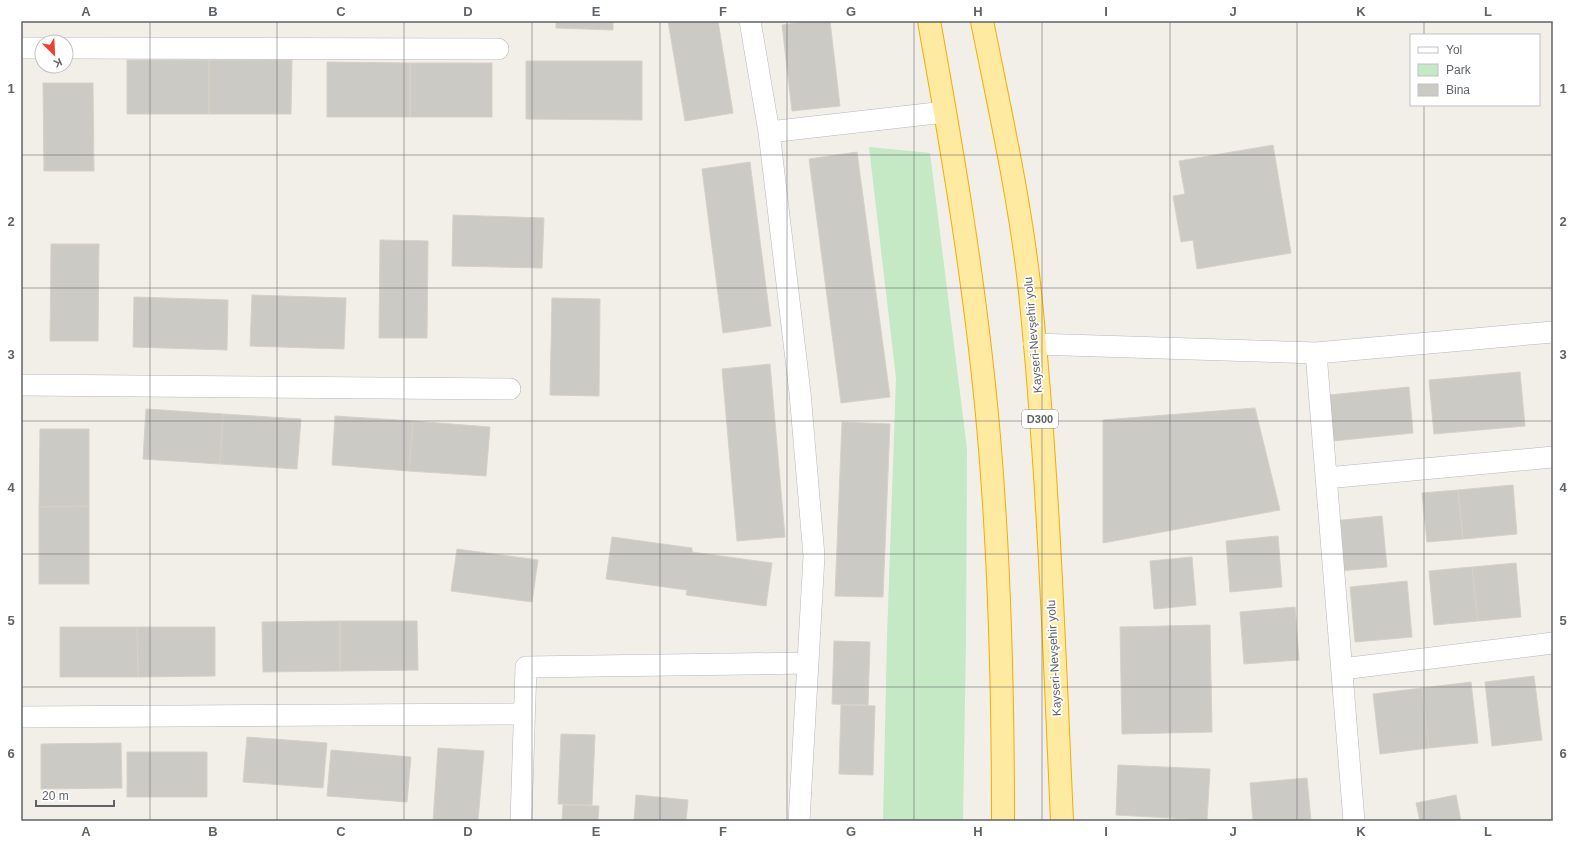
<svg xmlns="http://www.w3.org/2000/svg" width="1574" height="842" font-family="Helvetica,sans-serif">
<rect width="100%" height="100%" fill="#f1efe8"/>
<path fill="#c5e8c5" d="M869,147l61,6 37,296 -1,191 -3,181h-80l4,-183 9,-260z"/>
<path fill="#cccac5" stroke="#d6d1c6" d="M556,21h57v9l-57,-2z
M668,21h50l15,92 -48,8z
M811,21h19l10,85 -48,5 -10,-86z
M127,60h82v54h-82z
M209,60h83l-1,54h-82z
M526,61h116v59l-116,-1z
M327,62l83,1v54h-83z
M410,63h82v54h-82z
M43,83h50l1,88h-50z
M1273,145l18,108 -94,16 -4,-29 -12,2 -8,-46 12,-2 -6,-33z
M857,152l33,245 -49,6 -32,-244z
M750,162l21,164 -48,7 -21,-164z
M453,215l91,3 -2,50 -90,-2z
M380,240l48,1 -1,97h-48z
M51,244h48l-1,97h-48z
M252,295l94,3 -2,51 -94,-3z
M134,297l94,3 -1,50 -94,-3z
M552,298l48,1 -1,97 -49,-1z
M770,364l15,173 -48,4 -15,-172z
M1520,372l5,54 -91,8 -5,-54z
M1409,387l4,46 -80,8 -4,-46z
M1255,408l25,102 -177,33v-123z
M146,409l77,5 -3,50 -77,-5z
M223,414l78,5 -4,50 -77,-5z
M335,416l78,5 -4,50 -77,-6z
M413,421l77,6 -4,49 -77,-5z
M842,422l48,2 -7,173 -48,-1z
M40,429h49v77l-50,1z
M1513,485l4,49 -54,5 -5,-49z
M1458,490l5,49 -36,3 -5,-49z
M89,506v78h-50v-77z
M1382,516l5,51 -49,4 -5,-50z
M1278,536l4,51 -52,5 -4,-51z
M612,537l80,11v4l80,11 -6,43 -80,-11 1,-5 -81,-11z
M457,549l81,11 -6,42 -81,-11z
M1192,557l4,48 -42,4 -4,-48z
M1516,563l5,54 -43,4 -6,-54z
M1472,567l6,54 -44,4 -5,-54z
M1407,581l5,56 -57,5 -5,-55z
M1295,607l4,53 -55,4 -4,-52z
M340,621v50l-77,1 -1,-50z
M340,621h77l1,49 -78,1z
M1210,625l2,107 -90,2 -2,-107z
M60,627h77l1,50h-78z
M137,627h78v49l-77,1z
M834,641l36,1 -2,63 -36,-1z
M1534,676l8,64 -50,6 -7,-64z
M1471,682l7,61 -49,5 -7,-60z
M1422,688l7,60 -49,6 -7,-60z
M841,705l34,1 -2,69 -34,-1z
M561,734l34,1 -3,70 -34,-1z
M247,737l80,6 -4,45 -80,-6z
M121,743l1,45 -81,1v-45z
M438,748l46,3 -6,70h-45z
M331,750l80,7 -4,45 -80,-6z
M127,752h80v45h-80z
M1118,765l92,4 -3,51 -91,-5z
M1307,778l4,43h-58l-3,-38z
M636,795l52,5 -2,21h-52z
M1456,795l5,26h-41l-4,-18z
M563,805l36,1 -1,15h-36z"/>
<g fill="none" stroke-linecap="round" stroke-linejoin="round">
<g stroke="#b5b8bc" stroke-width="22">
<path id="minor" d="M750,21l19,111 31,261 14,163 -15,265
M21,48h21
M66,48l432,1
M769,132l176,-20
M1034,344l282,9 237,-21
M1316,353l38,468
M21,385l489,4
M1326,478l227,-21
M1342,669l211,-26
M21,717l503,-3
M521,821l5,-154 282,-4"/>
</g>
<g stroke="#f9ab00" stroke-width="24">
<path id="trunk" d="M929,21c25,138 48,276 60,416 11,128 14,256 14,384
M982,21c18,90 38,179 48,271 18,176 24,352 32,529"/>
</g>
<use href="#minor" stroke="#fff" stroke-width="21"/>
<use href="#trunk" stroke="#feeaa1" stroke-width="22"/>
</g>
<path fill="none" stroke="#5f6368" stroke-width="1" stroke-opacity="0.55" d="M150,21v800M277,21v800M404,21v800M532,21v800M660,21v800M787,21v800M914,21v800M1042,21v800M1170,21v800M1297,21v800M1424,21v14M1424,105v716M21,155h1532M21,288h1532M21,421h1532M21,554h1532M21,687h1532"/>
<g text-anchor="middle" dominant-baseline="central" stroke-width="3.5" stroke-linejoin="round" paint-order="stroke">
<rect fill="#fff" stroke="#8f9295" stroke-width="1" x="1022" y="410" width="36" height="18" rx="3"/>
<g font-size="11" font-weight="bold" fill="#5f6368">
<text x="1040" y="419">D300</text>
</g>
<g font-size="12" fill="#5f6368" stroke="#fff">
<text transform="translate(1033 335) rotate(-95)">Kayseri-Nevşehir yolu</text>
<text transform="translate(1054 658) rotate(-93)">Kayseri-Nevşehir yolu</text>
</g>
</g>
<rect width="1574" height="842" fill="none" stroke="#ffffff" stroke-width="44"/>
<rect x="1410" y="34" width="130" height="72" fill="#ffffff" stroke="#bfc1c3"/>
<rect x="1418" y="47" width="20" height="6" fill="#ffffff" stroke="#bfc1c3"/>
<text x="1446" y="54" font-size="12" fill="#5f6368">Yol</text>
<rect x="1418" y="64" width="20" height="12" fill="#c5e8c5" stroke="#bfc1c3"/>
<text x="1446" y="74" font-size="12" fill="#5f6368">Park</text>
<rect x="1418" y="84" width="20" height="12" fill="#cccac5" stroke="#bfc1c3"/>
<text x="1446" y="94" font-size="12" fill="#5f6368">Bina</text>
<g transform="translate(54 54) rotate(156)"><circle r="19" fill="#ffffff" stroke="#bfc1c3"/>
<path d="M0-3L7 15L0 10L-7 15Z" fill="#ea4335"/>
<text y="-6" font-size="11" font-weight="bold" text-anchor="middle" fill="#5f6368">K</text>
</g>
<path d="M36 800v6h78v-6" fill="none" stroke="#5f6368" stroke-width="2"/>
<text x="42" y="800" font-size="12" fill="#5f6368" stroke="#ffffff" stroke-width="3" paint-order="stroke">20 m</text>
<rect x="22" y="22" width="1530" height="798" fill="none" stroke="#5f6368" stroke-width="1.5"/>
<g font-size="13" text-anchor="middle" font-weight="bold" fill="#5f6368">
<text x="86" y="16">A</text>
<text x="213" y="16">B</text>
<text x="341" y="16">C</text>
<text x="468" y="16">D</text>
<text x="596" y="16">E</text>
<text x="723" y="16">F</text>
<text x="851" y="16">G</text>
<text x="978" y="16">H</text>
<text x="1106" y="16">I</text>
<text x="1233" y="16">J</text>
<text x="1361" y="16">K</text>
<text x="1488" y="16">L</text>
<text x="11" y="93">1</text>
<text x="1563" y="93">1</text>
<text x="11" y="226">2</text>
<text x="1563" y="226">2</text>
<text x="11" y="359">3</text>
<text x="1563" y="359">3</text>
<text x="11" y="492">4</text>
<text x="1563" y="492">4</text>
<text x="11" y="625">5</text>
<text x="1563" y="625">5</text>
<text x="11" y="758">6</text>
<text x="1563" y="758">6</text>
<text x="86" y="836">A</text>
<text x="213" y="836">B</text>
<text x="341" y="836">C</text>
<text x="468" y="836">D</text>
<text x="596" y="836">E</text>
<text x="723" y="836">F</text>
<text x="851" y="836">G</text>
<text x="978" y="836">H</text>
<text x="1106" y="836">I</text>
<text x="1233" y="836">J</text>
<text x="1361" y="836">K</text>
<text x="1488" y="836">L</text>
</g>
</svg>
